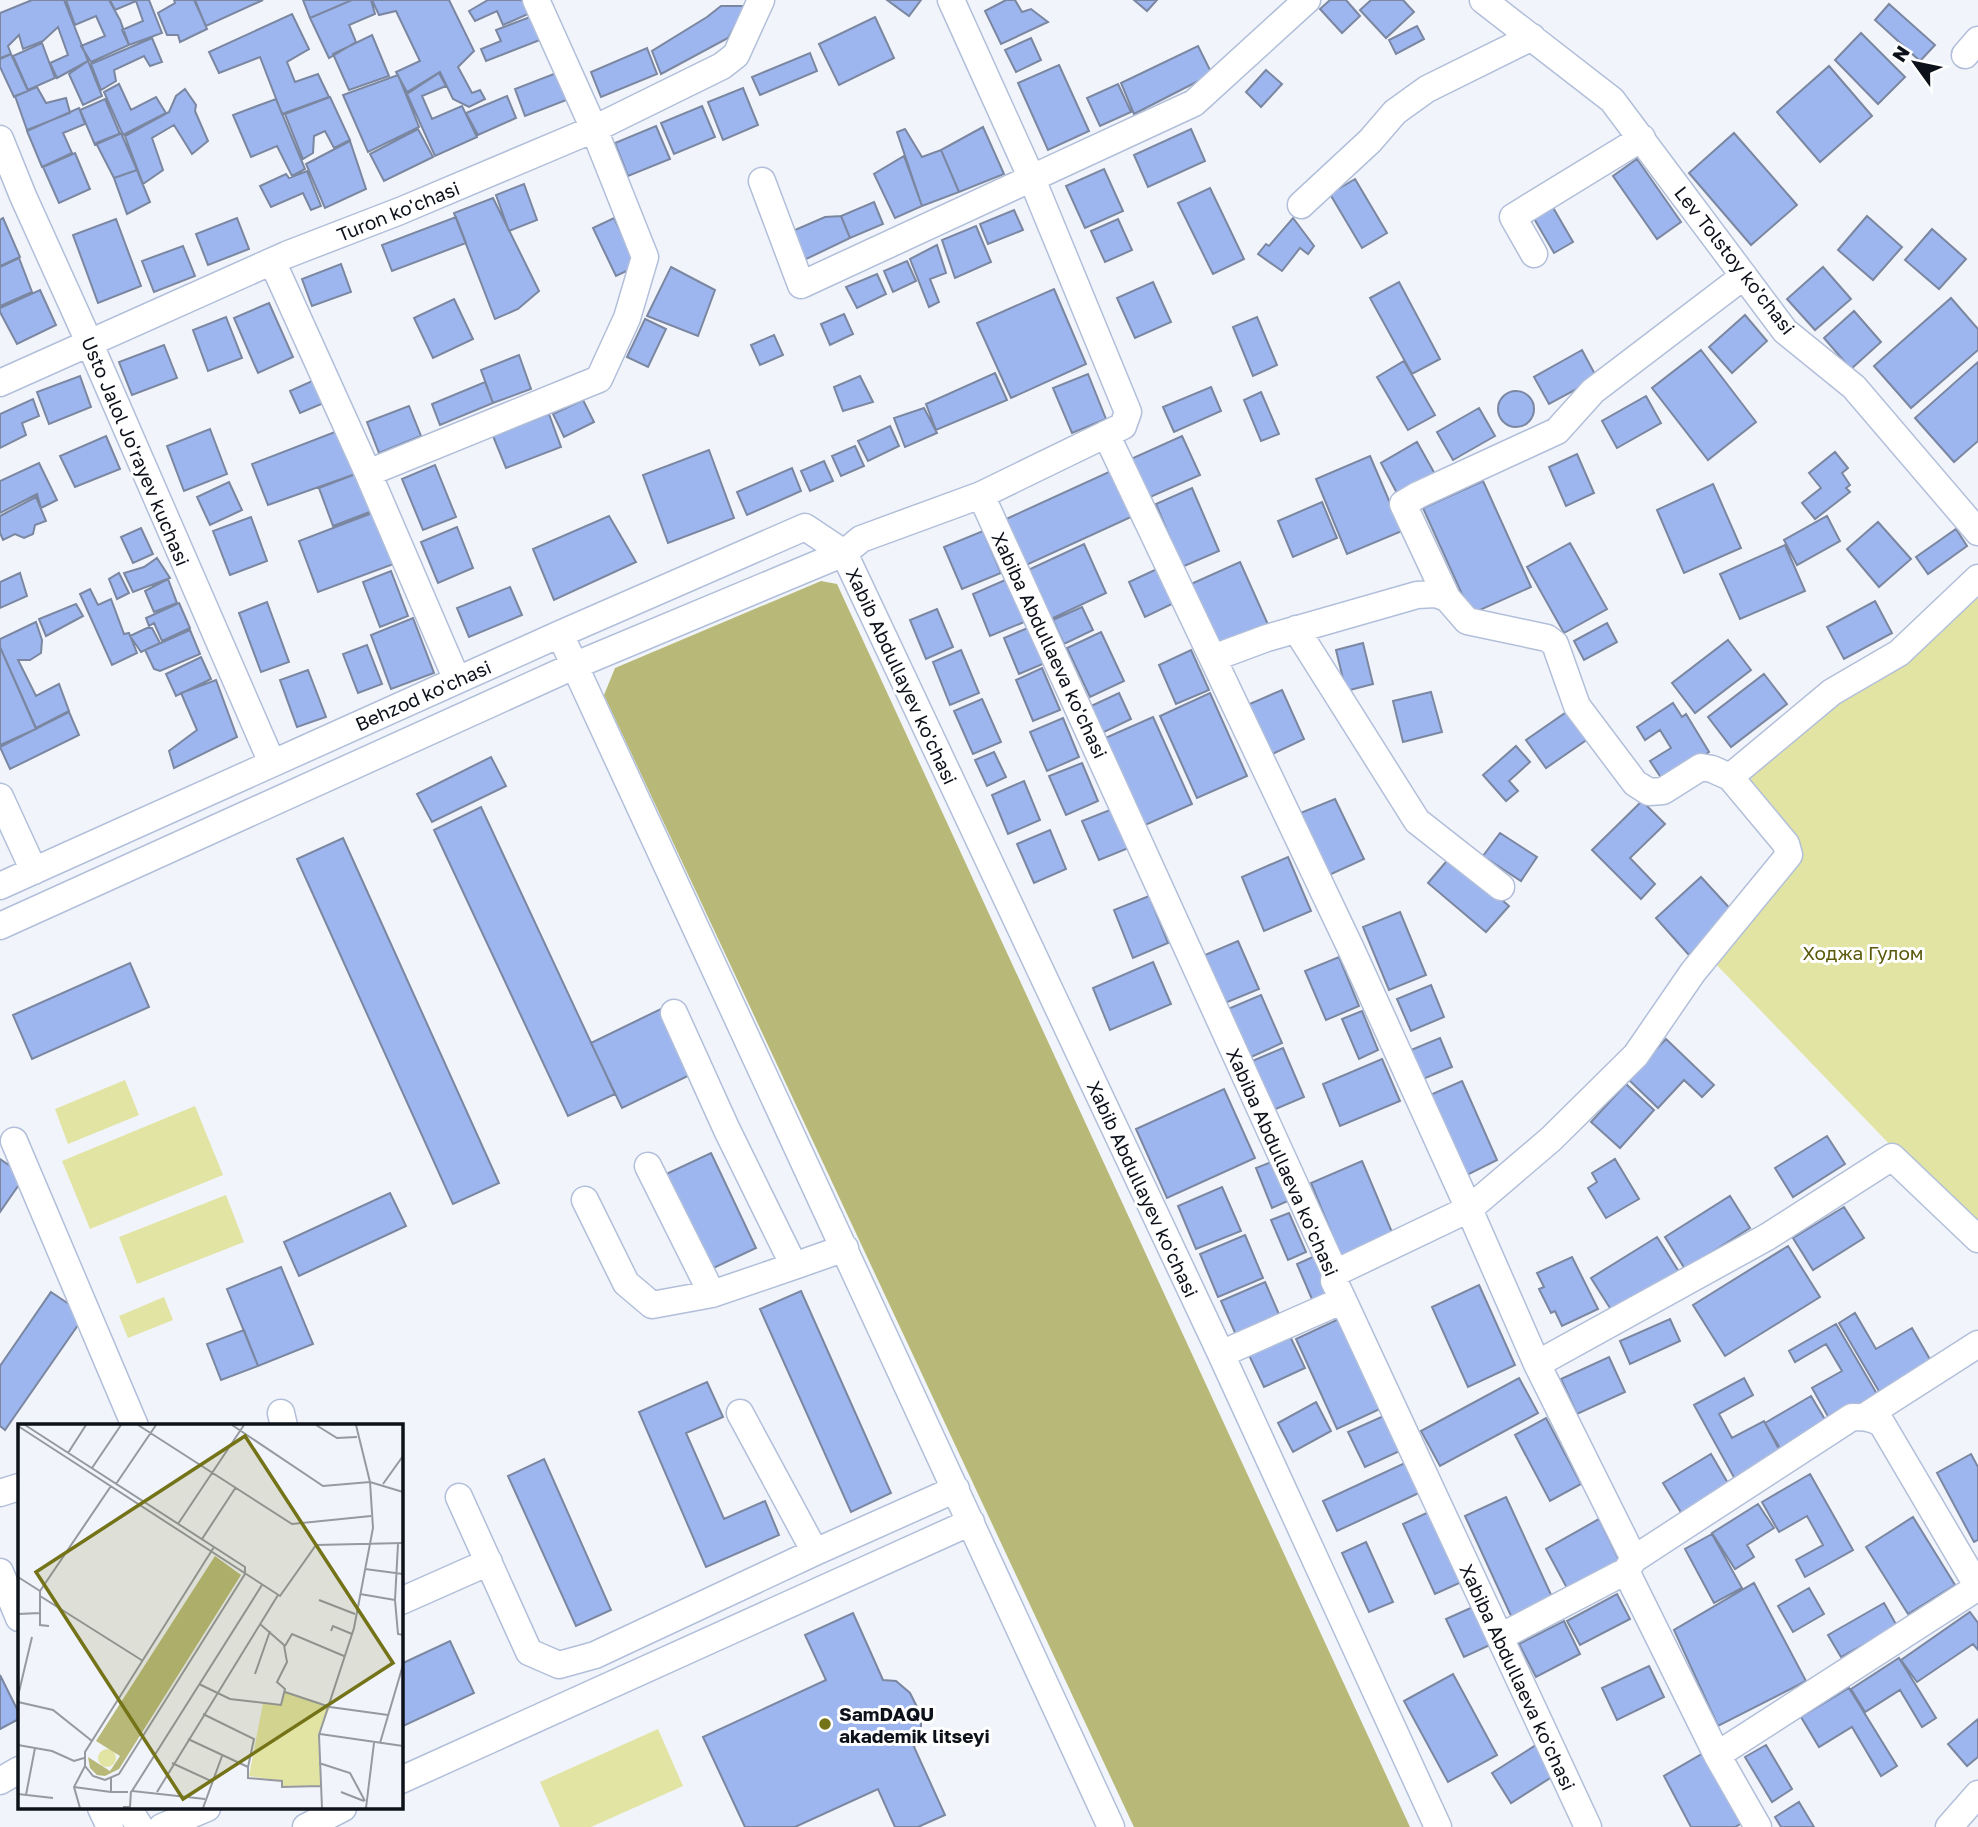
<svg xmlns="http://www.w3.org/2000/svg" width="1978" height="1827" font-family="'Golos Text',sans-serif">
<rect width="100%" height="100%" fill="#f1f4fa"/>
<path fill="#e2e4a4" d="M1978,578v658l-269,-279 87,-103 -66,-77z
M125,1080l14,35 -71,29 -13,-35z
M195,1106l28,69 -133,54 -28,-68z
M226,1195l18,47 -107,42 -18,-47z
M164,1297l9,23 -45,18 -9,-22z
M658,1729l25,57 -92,41h-31l-20,-45z"/>
<path fill="#b8b978" d="M821,581l16,3 573,1243h-276l-530,-1132 11,-27z"/>
<path fill="#9db6ef" stroke="#7b87a1" stroke-width="2" d="M32,0h32l24,61 -31,17 -7,-15 18,-8 -10,-28 -15,14 -20,8 -4,-14 -11,11 3,8 -11,4v-45z
M66,0h43l11,20 9,25 -38,17 -10,-16 24,-10 -9,-20 -21,9z
M110,0h39l13,33 -33,12 -7,-15 21,-9 -7,-20 -21,9z
M174,0h21l12,29 -27,13 -2,-7h-11l-9,-22 17,-10z
M194,0h69l-57,26z
M303,0h49l-42,18z
M352,0h19l4,14 -26,11 7,17 -27,16 -19,-40z
M372,0h77l25,51 -16,16 14,26 8,-3 5,9 -16,8 -16,-8 -13,-27 -33,20 -11,-20 24,-11 -24,-50 -17,4z
M488,0h34l6,14 -25,11 -6,-14 -22,10 -6,-10z
M887,0h34l-12,16z
M1006,0h9l7,12 9,-3 17,13 -47,22 -16,-33z
M1134,0h23l-10,11z
M1330,0h16l14,16 -18,17 -22,-24z
M1371,0h32l11,12 -28,26 -26,-28z
M1889,4l46,41 -15,16 -45,-41z
M721,6h25l-18,32 -67,36 -9,-23 55,-34z
M292,14l17,35 -22,13 8,20 23,-8 11,23 -47,17 -22,-57 -41,16 -10,-21z
M530,17l10,23 -54,21 -5,-12 20,-8 -5,-11z
M875,17l19,41 -55,27 -20,-41z
M1417,26l7,13 -28,15 -7,-14z
M1861,33l44,44 -27,27 -43,-44z
M372,35l17,41 -40,14 -16,-36z
M152,38l10,24 -12,4 -6,-10 -30,14 2,11 -15,9 -10,-26z
M1031,38l10,22 -25,12 -11,-22z
M42,43l13,35 -27,12 -15,-34z
M1198,46l14,28 -78,40 -13,-31z
M647,48l10,26 -56,23 -10,-25z
M810,53l7,18 -57,24 -8,-18z
M11,54l17,37 -14,6 -14,-30v-8z
M88,61l14,35 -19,9 -14,-31z
M1059,65l30,66 -41,19 -30,-67z
M1829,66l43,50 -52,46 -43,-50z
M1266,70l16,14 -21,23 -15,-15z
M559,72l10,27 -44,17 -10,-27z
M439,73l7,13 -24,10 10,23 30,-13 15,31 -42,19 -28,-62z
M398,75l21,52 -51,25 -25,-57z
M119,84l12,26 25,-13 10,16 -43,22 -19,-43z
M1118,84l13,28 -31,14 -13,-28z
M37,87l9,16 20,-5 4,15 -43,17 -12,-34z
M743,88l15,37 -35,15 -15,-38z
M185,89l11,16 -1,6 13,30 -16,13 -18,-29 -22,13 11,32 -20,14 -18,-48 44,-24 7,-16z
M507,96l9,22 -38,17 -12,-22z
M330,97l20,43 -16,8 -9,-17 -11,5 -1,17 -10,6 -18,-45z
M105,99l15,35 -25,11 -15,-35z
M276,99l29,70 -13,7 -15,-30 -26,11 -18,-42z
M702,106l13,31 -41,17 -13,-31z
M79,108l6,16 -22,9 9,20 -30,14 -15,-36z
M656,126l14,33 -42,17 -13,-33z
M983,127l21,47 -45,18 -18,-42z
M418,129l15,28 -49,24 -14,-27z
M905,129l17,28 19,-7 18,42 -37,14 -25,-74z
M1191,129l14,32 -57,26 -14,-32z
M121,133l16,37 -23,8 -18,-35z
M1734,133l63,72 -46,40 -62,-72z
M350,141l16,48 -41,19 -19,-44z
M75,153l15,36 -31,14 -16,-36z
M904,156l18,50 -27,12 -21,-44z
M1637,159l44,63 -24,17 -44,-63z
M1104,169l19,42 -38,17 -19,-42z
M137,170l13,32 -23,12 -13,-36z
M307,171l14,35 -10,4 -8,-17 -32,14 -11,-21 26,-12 3,4z
M1355,179l32,54 -25,15 -32,-54z
M524,184l13,36 -28,11 -13,-36z
M1210,188l34,71 -31,15 -35,-71z
M493,198l46,93 -21,18 -23,10 -41,-106z
M874,202l9,22 -33,14 -9,-22z
M1551,204l22,38 -19,11 -22,-38z
M1014,210l9,20 -35,14 -8,-20z
M841,216l9,22 -50,24 -12,-29 37,-16z
M1867,216l35,31 -29,33 -35,-30z
M456,217l10,26 -74,28 -10,-26z
M3,218l17,39 -20,9v-46z
M237,218l12,31 -41,16 -12,-31z
M614,218l23,48 -21,10 -23,-48z
M1293,218l21,28 -6,8 -8,-6 -18,23 -24,-17 8,-10 3,2z
M116,219l25,67 -43,17 -25,-68z
M1118,219l14,31 -27,12 -14,-31z
M976,226l15,36 -36,16 -13,-38z
M1932,229l34,30 -27,30 -34,-29z
M937,245l9,28 -16,6 9,23 -10,5 -19,-48z
M183,246l12,30 -41,16 -12,-31z
M19,258l13,34 -32,14v-39z
M907,261l9,20 -23,11 -9,-21z
M341,264l10,28 -39,14 -10,-27z
M671,267l44,23 -17,46 -51,-20z
M1823,267l28,32 -36,31 -28,-31z
M877,274l9,20 -29,14 -11,-21z
M1153,282l18,40 -36,16 -18,-40z
M1399,282l41,77 -28,15 -42,-76z
M1054,289l32,75 -75,34 -34,-75z
M40,290l16,35 -39,19 -17,-32v-4z
M1951,298l27,31v21l-67,58 -37,-42z
M454,299l19,40 -40,19 -19,-40z
M269,303l24,54 -35,16 -24,-55z
M1854,311l27,31 -30,27 -27,-31z
M844,314l9,20 -23,11 -9,-21z
M1745,315l22,26 -35,32 -23,-26z
M226,317l16,41 -34,13 -15,-41z
M1257,317l20,48 -24,11 -20,-49z
M645,319l21,10 -18,38 -21,-10z
M774,335l9,20 -23,10 -9,-20z
M164,345l13,33 -45,17 -13,-33z
M1582,350l15,28 -48,26 -15,-27z
M1701,350l55,72 -48,38 -56,-72z
M519,355l12,34 -38,14 -12,-33z
M1404,361l31,54 -27,15 -31,-53z
M1978,362v79l-24,21 -39,-44z
M995,373l12,27 -71,30 -10,-26z
M1088,374l18,45 -34,14 -19,-45z
M80,376l11,31 -42,17 -12,-32z
M860,376l13,26 -30,9 -9,-24z
M321,377l10,23 -31,13 -10,-22z
M485,382l8,21 -53,22 -8,-21z
M1211,387l10,24 -47,21 -11,-25z
M1498 409a18 18 0 1 1 36 0a18 18 0 1 1-36 0Z
M1261,392l18,42 -18,7 -17,-41z
M1646,396l15,27 -44,25 -15,-27z
M33,399l6,17 -17,7 4,12 -26,13v-34z
M583,400l11,22 -30,15 -11,-23z
M409,406l12,30 -42,17 -12,-31z
M924,408l13,25 -32,14 -11,-29z
M1479,408l16,28 -42,24 -16,-28z
M549,414l12,33 -55,21 -13,-32z
M890,426l9,20 -31,15 -10,-20z
M210,429l17,45 -43,17 -17,-45z
M335,432l26,40 -93,33 -16,-41z
M106,436l14,33 -45,18 -15,-31z
M1182,436l18,39 -52,23 -17,-39z
M1417,442l18,32 -37,21 -17,-32z
M855,446l9,20 -23,10 -9,-20z
M709,450l25,68 -66,25 -25,-68z
M1835,452l13,16 -6,5 8,12 -4,3 4,4 -35,27 -13,-16 19,-15 -12,-15z
M1577,454l17,39 -28,13 -17,-39z
M1370,456l32,75 -55,23 -31,-75z
M824,461l9,20 -23,10 -9,-20z
M39,463l18,37 -16,8 -4,-14 -37,19v-32z
M435,465l21,52 -33,13 -21,-51z
M792,468l9,23 -54,24 -10,-23z
M1111,471l20,46 -107,49 -20,-46z
M361,472l14,38 -42,16 -14,-38z
M1483,481l48,106 -60,27 -48,-106z
M229,482l13,28 -32,15 -13,-28z
M1713,484l28,64 -57,25 -27,-63z
M1192,488l27,63 -37,16 -26,-63z
M36,497l10,24 -11,4 -2,9 -9,4 -9,-4 -12,6 -3,-7v-17z
M1322,502l15,36 -44,19 -15,-36z
M380,510l19,52 -81,30 -19,-51z
M609,516l27,46 -82,38 -21,-51z
M1827,516l13,25 -43,24 -13,-25z
M251,517l16,44 -37,14 -17,-44z
M1878,522l33,37 -32,28 -32,-38z
M457,527l16,41 -35,15 -17,-41z
M141,528l12,26 -20,9 -12,-26z
M1956,529l11,17 -39,28 -12,-17z
M983,531l18,42 -39,16 -18,-42z
M1570,543l37,66 -43,24 -37,-66z
M1084,544l22,49 -57,27 -23,-49z
M1785,545l20,46 -65,28 -20,-45z
M157,558l13,20 -37,14 -9,-19 20,-6z
M1240,562l30,67 -48,22 -31,-67z
M1159,568l17,34 -31,15 -16,-35z
M391,571l17,45 -28,11 -17,-45z
M20,573l7,23 -27,12v-26z
M119,573l10,20 -12,6 -8,-20z
M1012,577l17,43 -39,16 -17,-42z
M168,579l9,24 -23,9 -9,-21z
M510,587l12,28 -53,22 -12,-29z
M90,589l8,16 13,-6 13,35 5,-1 8,20 -25,12 -32,-71z
M1875,601l17,32 -48,26 -17,-32z
M267,602l22,60 -28,10 -22,-59z
M179,603l11,25 -28,13 -8,-18 -5,3 -3,-8z
M76,604l7,12 -37,20 -7,-17z
M1082,607l11,23 -29,14 -11,-24z
M937,609l16,38 -27,12 -16,-39z
M413,618l21,55 -43,16 -20,-54z
M36,622l6,18 -1,13 -11,7h-12l18,36 23,-12 10,27 -33,17 -36,-81v-8z
M1607,623l10,19 -33,18 -10,-19z
M1030,627l15,36 -26,11 -15,-36z
M147,628h5l8,15 -19,9 -11,-16z
M190,630l10,24 -40,17 -6,-2 -9,-19z
M1101,632l23,49 -34,16 -23,-49z
M1728,640l23,30 -56,43 -23,-30z
M1363,643l10,41 -27,7 -10,-41z
M367,645l15,39 -24,9 -15,-39z
M0,647l36,82 -36,16z
M961,650l18,43 -29,12 -17,-43z
M1191,650l18,40 -33,14 -17,-39z
M201,657l10,22 -35,17 -10,-22z
M1042,668l18,42 -27,11 -17,-41z
M308,670l18,47 -29,10 -17,-47z
M1764,674l23,30 -56,43 -23,-30z
M216,680l21,57 -63,31 -5,-17 28,-21 -16,-37z
M1282,690l22,49 -36,17 -23,-50z
M1431,692l11,40 -39,10 -10,-41z
M1119,693l12,26 -29,14 -13,-26z
M1210,693l37,83 -50,22 -37,-82z
M982,699l19,43 -28,12 -19,-43z
M1673,703l9,14 4,-3 23,38 -45,30 -14,-21 21,-13 -11,-18 -15,10 -8,-13z
M1568,711l20,28 -42,29 -20,-28z
M69,712l10,23 -69,34 -10,-22z
M1153,717l39,87 -49,22 -40,-87z
M1063,718l16,39 -32,14 -17,-39z
M1516,746l14,16 -21,19 9,10 -12,10 -23,-26z
M994,752l12,25 -19,9 -12,-26z
M491,757l15,29 -74,36 -15,-28z
M1082,763l16,38 -32,14 -17,-39z
M1024,781l16,39 -32,14 -16,-39z
M1335,799l29,60 -37,17 -29,-62z
M1642,801l23,23 -35,34 25,26 -14,15 -49,-49z
M481,807l134,287 -47,22 -134,-286z
M1115,808l16,39 -32,13 -17,-39z
M1050,830l16,39 -32,14 -17,-39z
M1500,833l37,24 -16,24 -38,-25z
M343,838l156,345 -46,21 -156,-345z
M1451,856l58,50 -23,26 -58,-49z
M1288,857l23,54 -47,20 -22,-54z
M1701,877l34,37 -46,41 -33,-37z
M1149,896l19,47 -35,15 -19,-48z
M1400,912l26,63 -37,15 -26,-63z
M1238,941l21,48 -34,14 -20,-48z
M1339,957l20,49 -33,14 -21,-49z
M1153,962l18,42 -61,26 -17,-42z
M130,963l19,44 -117,52 -19,-44z
M1431,985l13,32 -33,14 -14,-32z
M1261,995l21,48 -33,15 -21,-49z
M667,1006l31,65 -76,37 -31,-65z
M1362,1011l16,39 -19,9 -17,-40z
M1440,1038l12,29 -29,12 -12,-29z
M1666,1039l48,46 -12,12 -18,-17 -26,28 -30,-29z
M1283,1048l21,49 -33,14 -21,-49z
M1382,1059l18,42 -60,25 -17,-42z
M1462,1081l35,79 -32,16 -37,-80z
M1626,1084l28,26 -34,38 -29,-26z
M1224,1089l31,69 -88,40 -31,-69z
M1827,1136l18,28 -52,33 -18,-29z
M711,1153l45,95 -49,23 -45,-95z
M0,1159l25,17 -25,36z
M1615,1159l24,40 -33,19 -18,-30 9,-6 -5,-9z
M1274,1161l16,39 -18,8 -16,-40z
M1362,1161l32,76 -52,22 -31,-76z
M1222,1187l19,44 -45,18 -18,-43z
M390,1193l16,33 -107,50 -15,-34z
M1730,1196l20,32 -65,41 -20,-32z
M1844,1207l20,31 -51,32 -20,-32z
M1289,1213l17,39 -18,8 -17,-40z
M1245,1235l18,43 -45,19 -18,-43z
M1657,1237l24,38 -66,41 -24,-38z
M1788,1246l32,51 -95,59 -32,-51z
M1315,1256l17,40 -18,8 -17,-40z
M1572,1257l26,52 -36,17 -7,-15 -4,2 -12,-24 5,-2 -7,-14z
M281,1267l32,77 -55,22 -31,-77z
M1265,1282l19,44 -44,18 -19,-43z
M1479,1285l36,80 -47,22 -36,-80z
M801,1291l90,202 -40,19 -91,-203z
M51,1292l34,23 -80,115 -5,-4v-60z
M1855,1313l21,36 36,-21 20,35 -52,30 -41,-70z
M1343,1317l41,90 -47,22 -41,-90z
M1670,1319l10,22 -50,23 -10,-23z
M1836,1324l41,70 -47,26 -18,-32 30,-17 -16,-27 -31,18 -6,-11z
M244,1330l14,36 -37,14 -14,-36z
M1289,1334l16,34 -41,19 -16,-34z
M1609,1357l16,35 -48,22 -16,-35z
M1519,1378l19,35 -98,53 -19,-35z
M1744,1378l9,17 -34,19 13,24 32,-17 18,34 -46,26 -42,-76z
M707,1382l16,35 -37,16 38,86 41,-18 14,34 -73,32 -67,-155z
M1811,1396l19,32 -46,27 -19,-32z
M1316,1402l15,29 -38,21 -15,-29z
M1388,1414l16,35 -39,18 -17,-35z
M1546,1418l35,66 -31,17 -35,-66z
M1711,1454l18,31 -47,29 -19,-31z
M1971,1454l7,13v73l-4,2 -37,-69z
M544,1459l67,151 -35,16 -68,-150z
M1407,1462l14,30 -84,39 -14,-30z
M1810,1474l43,76 -48,27 -9,-17 27,-15 -16,-29 -28,16 -17,-30z
M1506,1497l47,102 -41,19 -47,-102z
M1758,1504l16,24 -27,17 7,12 -19,12 -23,-36z
M1433,1510l33,70 -31,14 -32,-70z
M1913,1517l42,68 -47,29 -42,-67z
M1599,1519l21,43 -52,28 -22,-41z
M1712,1534l30,54 -28,15 -29,-54z
M1366,1542l27,60 -24,10 -27,-59z
M1754,1583l52,98 -88,45 -44,-96z
M1809,1588l15,26 -31,18 -15,-26z
M1617,1594l13,25 -50,26 -13,-24z
M1884,1603l13,23 -56,31 -13,-22z
M1475,1606l17,38 -28,13 -18,-38z
M1970,1612l8,11v27l-5,-6 -56,38 -16,-22z
M853,1613l30,67 13,1 14,12 11,22v18l-7,14 31,68 -27,12h-23l-17,-38 -83,38h-50l-42,-90 123,-57 -21,-45z
M1564,1621l16,33 -44,23 -17,-33z
M450,1641l24,52 -73,34v-63z
M1899,1658l37,60 -14,9 -22,-37 -35,22 -14,-23z
M1649,1666l15,31 -47,23 -15,-32z
M1453,1674l44,81 -49,27 -44,-81z
M0,1675l19,38v6l-19,10z
M1849,1688l48,78 -16,10 -29,-49 -33,20 -18,-30z
M1978,1719v38l-11,9 -19,-22z
M1536,1745l19,30 -44,28 -19,-30z
M1766,1745l26,44 -20,13 -27,-45z
M1707,1751l37,71 -9,5h-44l-27,-51z
M1799,1802l15,25h-33l-6,-10z"/>
<g fill="none" stroke-linecap="round" stroke-linejoin="round">
<g stroke="#b2bfda" stroke-width="29">
<path id="minor" d="M1483,0l129,100 173,231 69,56 124,145
M1965,55l13,-15
M0,139l23,57 66,146 183,421
M762,181l39,104 393,-182 113,-103
M1301,205l69,-64 25,-29 32,-23 105,-52
M1534,254l-21,-37 129,-79
M273,263l95,210 89,207
M0,383l286,-128 114,-44 194,-82 128,-63 14,-11 25,-55
M1106,434l246,517 117,258 68,155 97,195 -8,12 91,184 41,72
M368,473l231,-94 28,-61 18,-61 -51,-128 -58,-129
M981,495l354,778 -1,8 9,19 245,527
M844,553l377,801 217,473
M1447,598l-44,-94 15,-9 139,-64 36,-40 151,-115
M1296,629l121,192 84,66
M560,634l551,1193
M1213,658l54,-20 150,-43 19,-1 11,4 20,23 80,17 8,6 22,62 58,77 14,9 14,-1 38,-24 11,2 18,8 56,67 3,11 -96,117 -57,83 -85,84 -82,70 -134,64
M1730,777l102,-85 67,-39 79,-75
M0,797l34,74
M0,886l560,-252 245,-107 39,26
M0,926l576,-261 268,-112 17,-14 120,-44 142,-69 5,-14 -96,-233 -81,-179
M674,1013l53,117 67,136 51,-18
M14,1141l121,285
M648,1166l64,128
M585,1200l41,83 26,22 60,-11 82,-28
M1221,1354l122,-54
M1537,1364l230,-127 125,-80 86,82
M281,1413l3,13
M740,1413l75,139
M1864,1417l114,-73
M0,1493l19,-6
M459,1497l70,155 30,13 36,-10 220,-103 141,-63
M1634,1559l218,-142c11,0 20,0 30,7l96,163 -261,168
M0,1572l19,46
M401,1601l88,-39
M1500,1637l126,-66
M401,1780l570,-258
M0,1781l19,-11
M101,1808l9,19
M128,1808l12,19
M162,1827l45,-19
M306,1827l37,-19
M1949,1827l29,-33"/>
</g>
<use href="#minor" stroke="#fff" stroke-width="26"/>
</g>
<circle fill="#747318" stroke="#fff" stroke-width="2.5" cx="825" cy="1724" r="7"/>
<g text-anchor="middle" dominant-baseline="central" stroke-width="6" stroke-linejoin="round" paint-order="stroke">
<g font-size="19" fill="#0d111a" stroke="#fff">
<text transform="translate(398 211) rotate(-22)">Turon ko'chasi</text>
<text transform="translate(1735 260) rotate(52)">Lev Tolstoy ko'chasi</text>
<text transform="translate(136 451) rotate(67)">Usto Jalol Jo'rayev kuchasi</text>
<text transform="translate(1050 645) rotate(65)">Xabiba Abdullaeva ko'chasi</text>
<text transform="translate(902 676) rotate(65)">Xabib Abdullayev ko'chasi</text>
<text transform="translate(423 695) rotate(-24)">Behzod ko'chasi</text>
<text transform="translate(1283 1162) rotate(66)">Xabiba Abdullaeva ko'chasi</text>
<text transform="translate(1143 1189) rotate(65)">Xabib Abdullayev ko'chasi</text>
<text transform="translate(1518 1677) rotate(65)">Xabiba Abdullaeva ko'chasi</text>
</g>
<g font-size="19" fill="#5a590b" stroke="#fff">
<text x="1863" y="952">Ходжа Гулом</text>
</g>
<g font-size="19" font-weight="bold" fill="#0d111a" stroke="#fff" text-anchor="start">
<text x="839" y="1713">SamDAQU<tspan x="839" dy="22">akademik litseyi</tspan></text>
</g>
</g>
<g transform="translate(18 1424)">
<rect width="385" height="385" fill="#f1f4fa"/>
<path d="M267,268l45,15 -11,28 2,51 -39,1 -1,-6 -32,-5 14,-73 18,2zM80 334a9 9 0 1 1 18 0a9 9 0 1 1-18 0Z" fill="#e2e4a4"/>
<path d="M197,132l26,19 -122,194 -14,7 -8,-1 -7,-7 -2,-11 22,14 10,-15 -24,-15z" fill="#b8b978"/>
<path fill="none" stroke="#9699a0" stroke-width="2" d="M7,1l220,142v6M120,1l154,99 79,-8M214,1l91,61 47,-4 33,10M298,1l21,13 20,-1M0,2l262,170 36,-51 87,-2M50,29l18,-28M74,44l29,-43M98,60l40,-59M365,60l20,-28M160,100l66,-99M184,115l34,-52M380,120l-3,56 3,34 5,1M196,123l-129,205v14l8,10 12,4 14,-6 126,-200M347,145l38,5M0,153l22,14M342,170l35,6M22,172l103,65M301,176l36,14M0,190l22,-1M31,202l-9,-1v-34l71,-105M313,207l2,-5 19,8M267,222l7,-12 52,22M237,250l15,-43M181,260l31,15 51,6 4,-16 -8,-7 10,-20 -3,-17 -24,-21M267,268l45,15 58,8M0,272l14,-59M0,278l35,8 39,31M302,310l83,12M170,315l60,28 6,-28 -51,-25M362,319l23,-78M0,321l34,6 22,10 10,-3M154,339l39,18M301,339l31,10 15,28M230,343v11l34,3v6l39,-1M93,354v14h17M56,363l37,5M139,368l121,-197M323,368l23,9M0,370l35,4M8,371l9,-47M187,375l-73,-8 130,-206M105,383h7l1,-16M62,384l-6,-21 11,-21M185,384l19,-52M304,384l-3,-73 35,-107 19,-100 -3,-46 -14,-57M348,384l8,-65"/>
<path fill="#747318" fill-opacity="0.15" stroke="#747318" stroke-width="3.5" d="M227,12l148,227 -210,136 -147,-227z"/>
<rect width="385" height="385" fill="none" stroke="#0d111a" stroke-width="3.5"/>
</g>
<g transform="translate(1915 63) rotate(303)" stroke="#ffffff" stroke-width="5" paint-order="stroke">
<path d="M0-5L12 26L0 18L-12 26Z" fill="#0d111a"/>
<text y="-10" font-size="19" font-weight="bold" text-anchor="middle" fill="#0d111a">N</text>
</g>
</svg>
